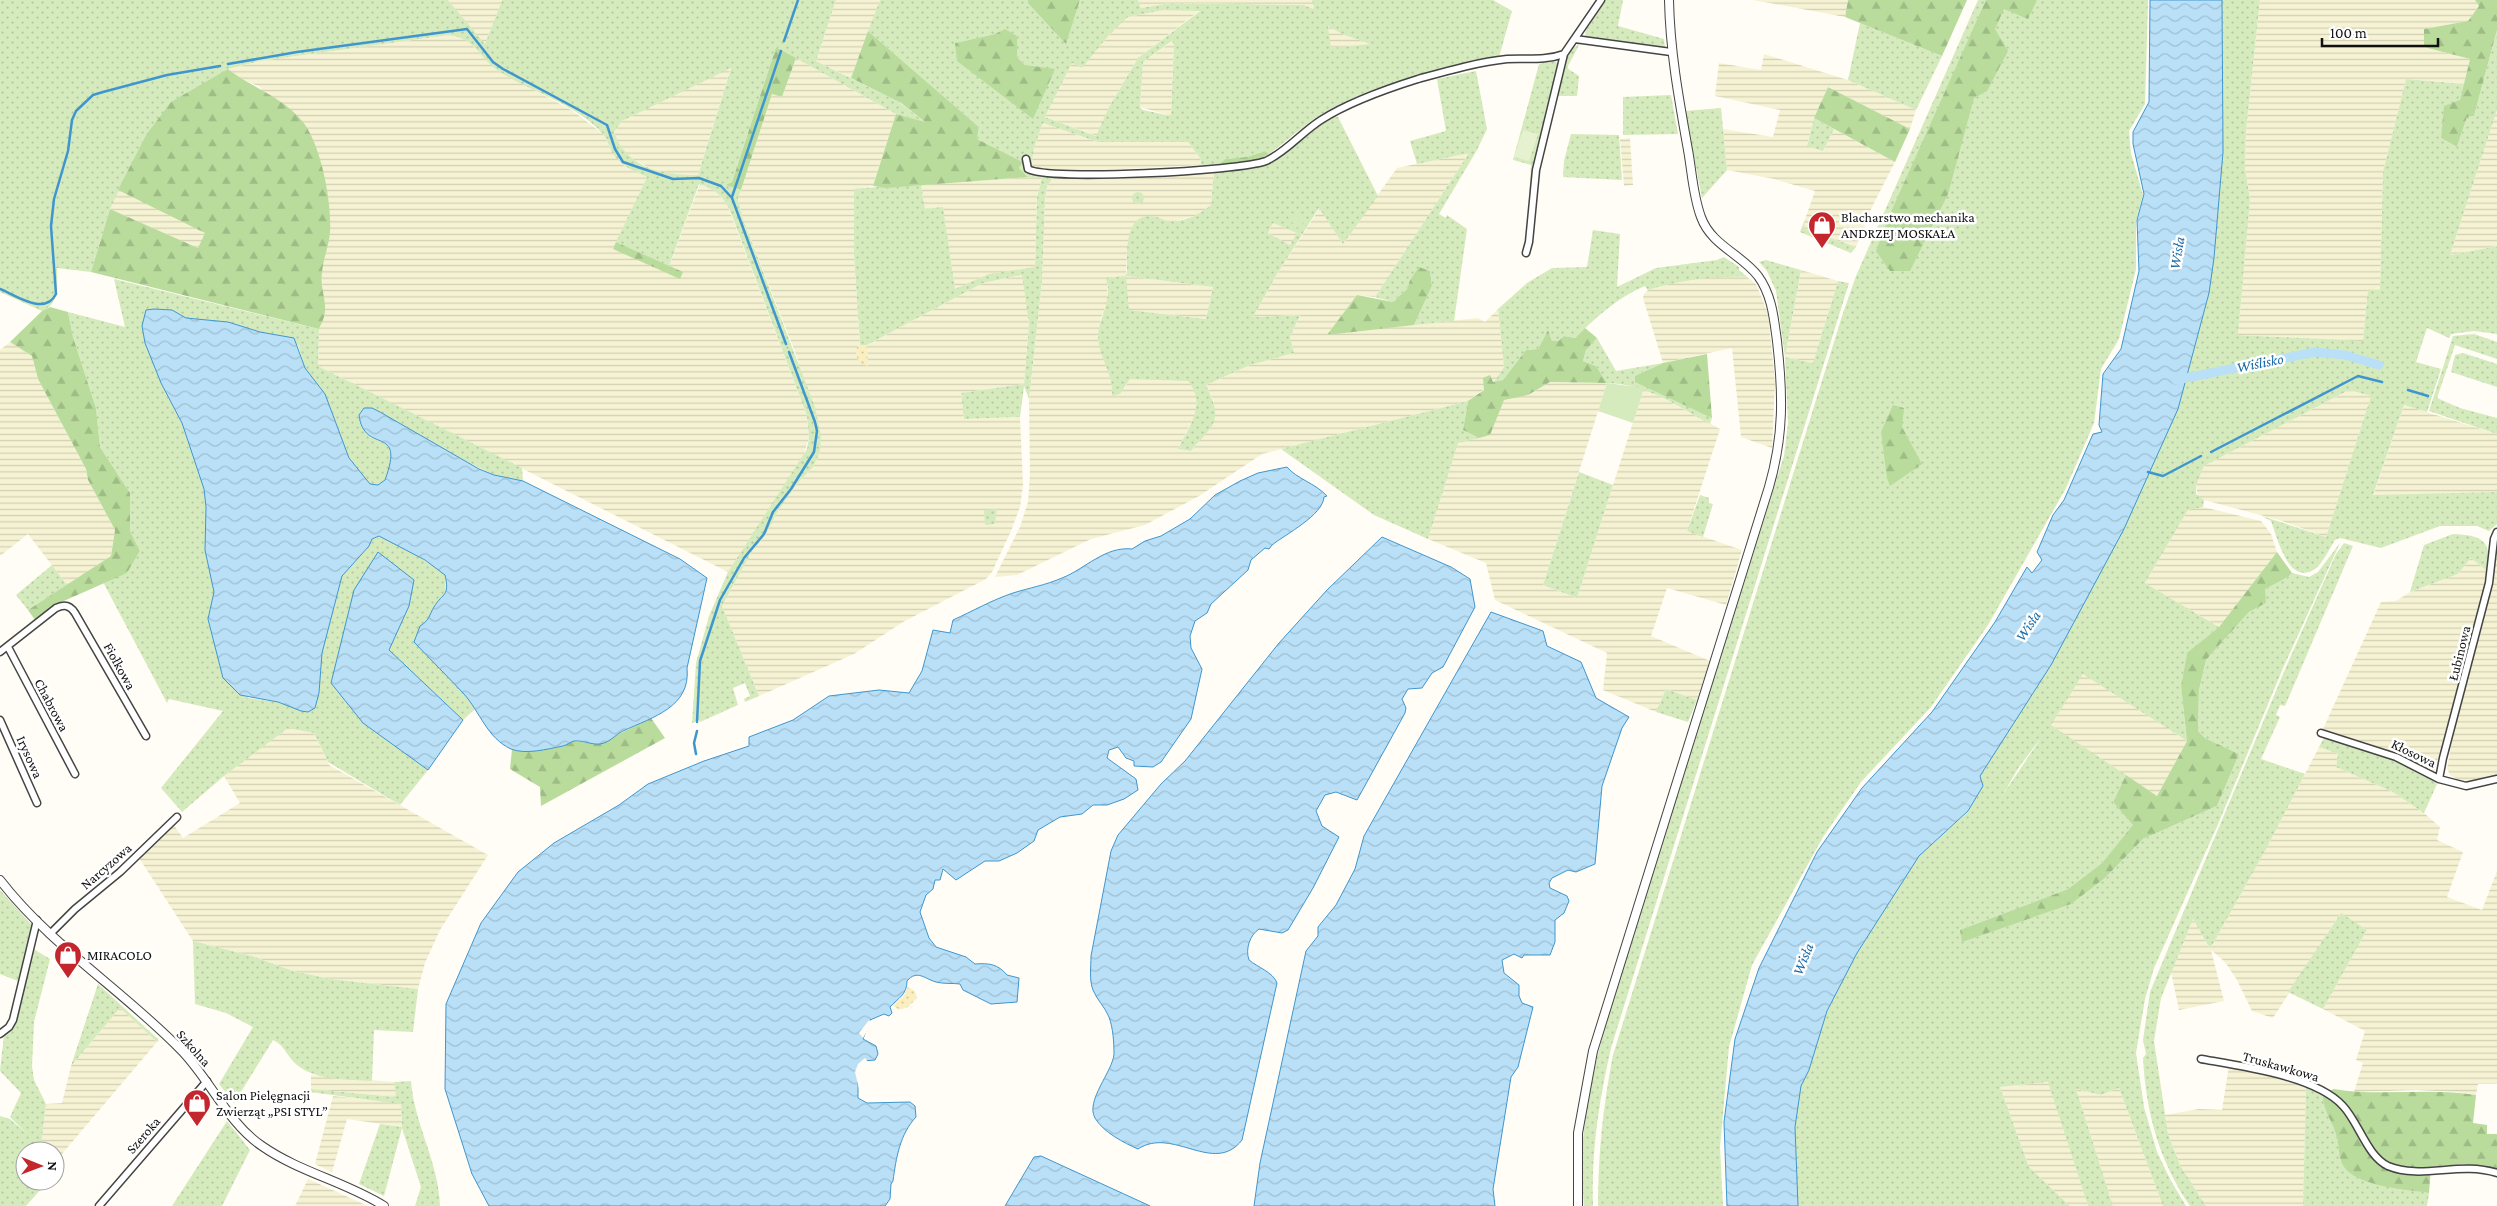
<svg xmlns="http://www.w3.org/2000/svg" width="2497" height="1206" font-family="'Crimson Pro',serif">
<defs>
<pattern id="farmland-rules" width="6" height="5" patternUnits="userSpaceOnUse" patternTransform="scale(1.25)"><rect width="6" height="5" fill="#f6f3d4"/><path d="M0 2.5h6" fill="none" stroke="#d2cfb5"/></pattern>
<pattern id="grass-dots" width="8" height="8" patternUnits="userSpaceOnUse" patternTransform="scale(1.25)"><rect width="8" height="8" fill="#d5ebbd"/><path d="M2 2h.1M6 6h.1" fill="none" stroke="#b6c8a1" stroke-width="1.8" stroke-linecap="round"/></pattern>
<pattern id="forest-firs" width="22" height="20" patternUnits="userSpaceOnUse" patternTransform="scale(1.25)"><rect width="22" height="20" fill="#b9dc9c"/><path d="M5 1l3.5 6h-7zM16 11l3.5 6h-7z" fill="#9ebc85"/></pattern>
<pattern id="sand-dots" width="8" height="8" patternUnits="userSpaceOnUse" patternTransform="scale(1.25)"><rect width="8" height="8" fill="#fbeec1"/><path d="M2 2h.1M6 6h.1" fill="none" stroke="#d6cba5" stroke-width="1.8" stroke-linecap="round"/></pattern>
<pattern id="water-waves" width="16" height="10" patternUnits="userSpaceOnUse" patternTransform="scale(1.25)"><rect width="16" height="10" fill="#b9e0f7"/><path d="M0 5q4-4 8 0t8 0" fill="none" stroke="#9ebfd3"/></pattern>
</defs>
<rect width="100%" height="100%" fill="#fffdf5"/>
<path fill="url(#farmland-rules)" d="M448,0h54l-17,44 -19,-21z
M836,0h44l-29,78 -35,-17z
M1138,0h174l2,9 -10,-4 -134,-2 -29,5z
M1753,0h95l-3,17z
M2260,0h215l4,6 -11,15 -43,8 -1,18 46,12 -6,25 -58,-5 -23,93 -3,118 -12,-1 -5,53 -125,-7 12,-135 -5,-33 1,-36z
M1164,10h36l-62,48 -29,49 -12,29 -52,-19 27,-54 10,4 26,-31 20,-19z
M1328,25l14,9 29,10 -41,5z
M449,35l12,2 7,4 29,29 76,41 30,23 10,20 10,11 24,12 -34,72 70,23 -14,-6 31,-82 15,6 12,14 80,212 2,22 -7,22 -74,112 -410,-206 1,-37 6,-17 -4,-38 9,-43 -70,-144 -22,-10 -10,-8 32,-8z
M1173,41l1,4 -3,71 -31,-9 3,-45z
M1764,54l84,26 68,30 -6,19 -82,-42 -14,31 -7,27 16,6 11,-22 61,33 -25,49 -14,36 -52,-18v-7l11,-31 -41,-12 -47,-9 -4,-41 50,8 7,-27 -65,-14 4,-33 42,7z
M796,58l100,56 -23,72 -19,3v67l6,89 -3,2 11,19 -1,-21 116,-62 40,-8 6,49 -5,60 -63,9 3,26 56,-2 3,68 -3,22 -9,24 -19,41 -6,7 -83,43 -49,32 -95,42 -37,-90 30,-55 14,-16 10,-21 21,-30 16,-17 7,-15 -23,-95 -54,-138 -5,-20 34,-105 10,3z
M731,67l-33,108h-23l-19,-4 -28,-14 -10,-14 -4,-11 8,-11z
M2497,110v136l-47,9z
M1043,123l55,19h90l12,16 1,7 -117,6h-32l-21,-4 3,-19z
M1630,138l3,47 -9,1 -4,-47z
M1469,153l-94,144 -18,-2 -29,39 150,-16 7,4 13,-13 6,58 -10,15 -26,19 -206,53 -63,42 -54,29 -54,14 -74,36 -22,2 25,-50 8,-25 2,-28 -1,-75 13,-118 3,-81 2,-14 6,-8 161,-7 -3,34 -13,10 -26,7 -22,-6 -23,35 -1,25 87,11 -7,32 -78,-9 -3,-34 -20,3 2,4 1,17 -7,18 -3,21 15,47 11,3 6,-10h46l12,2 8,9v23l-18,36 13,2 7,-8 16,-41 -8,-17 44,-20 44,-12 -4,-16 10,-22 -47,2 24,-43 43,-66 23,36 54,-76z
M1028,177h14l-5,21 -2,70 -46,6 -34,16 -12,-82 -18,1 -4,-24z
M118,190l88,43 -8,15 -88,-39z
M1273,223l25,10 -8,12 -22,-12z
M1801,270l37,11 -25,82 -28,-6z
M1716,276l31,1 9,7 12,29 7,69 -3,66 -31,-11 -9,-89 -69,15 -20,-65 1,-4 4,-4 25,-8z
M10,342l22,14 6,23 48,90 2,11 27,50 -4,26 -44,29 -39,-51 -28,22v-206z
M1550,382l57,1 -64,202 34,13 67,-210 76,41 -33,102 55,19 -16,55 -59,-17 -16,48 59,25 -13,39 -31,-11 -10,23 -53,-22 4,-37 -112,-53 -9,-37 -58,-24 30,-97 32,-7 13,-36 25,-4z
M2349,390l22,6 -45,141 -47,-17 -75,-20 -6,-3 -2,-11 8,-20z
M2404,405l93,29v58l-124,4z
M2194,507h9l58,14 10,13 6,18 -58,75 -74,-44 43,-73z
M2497,550v227l-14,3 -22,1 -10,-5 -4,-7 8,-45 34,-124z
M2471,558l16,13 -5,34 -48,167 -49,-23 -62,-20 58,-127 15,-1 14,-9 48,-18z
M2083,673l104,68 -30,55 -107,-71z
M288,727l26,6 15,32 159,90 -48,75 -15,33 -7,26 -87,-10 -38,-8 -41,-15 -59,-15 -54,-83 34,-34 10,14 57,-35 -16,-27z
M2319,747l19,7 -2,13 57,25 31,21 16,14 -3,13 26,12 -16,45 35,13 15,-39v213h-19l-2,11 -20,-3 -39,-2 -63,2 9,-29 -7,-3 9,-29 -42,-22 44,-79 -27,-16 -67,104 -21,-7 -15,-31 -12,-18 -14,-12 13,51 -45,9 -8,-38 22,-53 17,30 55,-98z
M120,1008l37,34 -101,119 -1,-10h-9l-5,-5 5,-42 16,-1 9,-37z
M2229,1066l77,20 -3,120h-97l-26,-41 -12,-31 -3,-19 34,-6 23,1z
M311,1075l83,7 3,15 -86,-8z
M2049,1082l39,124h-18l-41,-39 -29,-80z
M2119,1088l44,118h-50l-37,-117 25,6z
M333,1096l68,7 1,24 -55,-8 -15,53 -17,-8z
M308,1179l60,27h-73z"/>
<path fill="url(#grass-dots)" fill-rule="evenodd" d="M0,0h448l37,44 17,-44h334l-20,61 83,41 27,21 -30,-9 -120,-67 -44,135 -7,3 16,5 -3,9 5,20 72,188 6,29 -1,16 -7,15 -16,17 -21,30 -10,21 -14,16 -30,55 37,90 -14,6 -1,-3 6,-3 -5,-13 -12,5 5,17 -38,17 -1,-2 -7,3 4,-60 13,-47 19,-44 79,-123 2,-11 -2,-22 -76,-203c-7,-16 -15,-24 -32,-29l-30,82 -53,-24 31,-65c-13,-6 -26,-11 -34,-23 -4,-7 -6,-15 -11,-21 -27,-30 -72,-41 -105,-63 -19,-14 -21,-31 -48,-35l-189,26 -32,8 -82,66 -36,74 -19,63 -34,-4c0,18 3,35 -15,43l-42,-19zM731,68l-33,107c-35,0 -71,-6 -84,-43l8,-11z
M880,0h148l38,43 14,-43h58l3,8 29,-5 134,2 10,4 -2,-9h181l19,11 -13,46c-62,14 -130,26 -185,62 -15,11 -30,24 -45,35l-4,-3 -18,6 -22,2 -3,5 -21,1 -1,-7 -12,-16h-90l-55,-19 -9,25 -3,19 21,4 1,7 -6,8 -2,14 -3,81 -13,118 -5,-13 -4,31 -56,2 -3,-26 63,-9 5,-60 -7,-49 -39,8 -116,62h-7l-6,-89v-67c22,-3 44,-2 67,-4l4,24 18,-2 12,82 34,-15 46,-7 2,-69 5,-21h-14l-9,-9 4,-6 -46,-23 2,-12 -111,-96zM1164,10l36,1 -62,47 -29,49 -13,29 -51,-19 27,-54 10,5 26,-32 20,-19zM1328,26l14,8 28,10 -39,4zM995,34l30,31 15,35 -7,18 -78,-75zM1172,41l2,4 -3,71 -28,-6 -3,-3 3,-45z
M1605,0h18l-5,26 46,13 1,8 -78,-9 -2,-2 1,-6z
M1978,0h170l-3,104 -16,27 2,22 12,42 -7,26v48l-17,70 -18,30 -7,54 -28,65 -78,137 -57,82 -70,75 -38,55 -71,128 -23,82 -9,100 3,59h-125c0,-52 5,-100 15,-151l230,-742 13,-37z
M2222,0h38l-14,131 -1,36 5,33 -12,135 125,6 5,-52 12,1 3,-118 23,-93 58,5 -4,17 -15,5 -4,32 16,9 10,-30 7,-1 23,-86v80l-47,145 47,-9v88l-23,-3 -23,3 -2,4 -22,-10 -11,34 25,7 -14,43 -23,-7 -31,90 124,-3v32l-8,7 -12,-5h-37l-59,22 -41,-10 -5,2c-6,9 -12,23 -20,29 -27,18 -38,-33 -44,-48l-9,-5 64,21 45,-141 -22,-6 -145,76 -8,20v8l8,6 -1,7 -15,3 -43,73 74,44 -32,27 -6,32 6,55 -104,-67 -32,51 75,50 -13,27 21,23 -32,38 -34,26 -108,41 146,-53 37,-38 74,-33 22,-52 -34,-16 -7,-7 1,-41 7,-30 43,-48 17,-9 -2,-14 24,-12 4,-4 17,4 9,-5 22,-29 -57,125 -64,154 -65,146 -9,31 -9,54 8,54 13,45 14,29 15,25h-23l-44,-118 -18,7 -25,-6 37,117h-25l-40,-124 -48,5 29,80 41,39h-272l-3,-79 6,-41 8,-16 18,-59 30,-58 62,-97 49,-44 15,-26 -3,-10 71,-111 127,-256 31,-116 14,-141zM2041,738l-39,58 17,-29z
M1860,23l82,33 -26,54 -68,-30z
M1580,43l-13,25 12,8 -2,20h-19c2,-20 5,-42 22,-53z
M1554,60l5,5 -23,90 -4,40h-3l2,-30 -18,-5 26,-96z
M1476,71l11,58 -10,21 -38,64 7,4 1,-3 20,14 -13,92 -40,4 18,-39 -2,-15 -11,-3 -9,12 -3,9 -14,13 -18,-5 94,-144 -52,11 -7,-23 36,-10 -9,-52z
M1671,95l7,39 -55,1v-38z
M1721,108l6,62 -25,28 -17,-87z
M1333,116l5,1 40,79 -35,48 -24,-36 -42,66 -24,43 47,-2 -10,22 4,16 -44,12 -44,20c18,37 8,39 -15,66l-13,-2c11,-22 29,-45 10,-68l-58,-2 -10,15 -8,2c2,-20 -12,-37 -14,-57 -1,-20 17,-41 7,-61l20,-2 2,-3c0,-17 -3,-58 23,-57 8,0 15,6 23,5 14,0 27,-7 38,-16l3,-34 28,-1 34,-11zM1273,223l24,10 -7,12 -22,-12zM1126,276l87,11 -7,32 -77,-9z
M1814,118l20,11 -11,22 -16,-5z
M1571,134l48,1 3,45 -59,-3 1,-16z
M1132 198a6 6 0 1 1 12 0a6 6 0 1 1-12 0Z
M1804,222l1,7 51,18 -5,6 -51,-21z
M1593,230l27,4 -3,53 39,-19 61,-8 7,-3 15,10v3l8,7c-35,-1 -66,3 -99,13l-3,-4c-27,11 -50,32 -70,52l-11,-2 -6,5h-6l-4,-11 -10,19 -12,1 -23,30 -9,2 10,-15 -6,-58 29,-26 25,-15 35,-1z
M1766,260l35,10 -16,87 28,6 25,-82 11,2 -238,765c-12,53 -20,103 -18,158h-9c-7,-73 6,-124 25,-193l175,-557 4,-33 -3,-66 -9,-66 -9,-20 -8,-9z
M114,279l205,50 -1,37 204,102 1,13 -29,-6 -53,-26 -72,-12c29,8 25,18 16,43l-7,5 -8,-1 -21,-26 -24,-64 -20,-26 -7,-23 -70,-23 -42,-4 -14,-8 -11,73 21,40 22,66 2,18 -1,43 9,42 -6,27 15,59 25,20 30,4 23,9 18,-18 3,-40 20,-77 27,-30 3,-7 11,-3 56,33 6,6 1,17 -4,8 -7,5 -7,16 38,75 9,13 -12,11 -74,-70 20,-44 -70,48 -8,29 32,40 65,47 -28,35 -72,-43 -14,-29 -26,-5 -64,48 -42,36 -21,-24 62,-77 -54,-12 -2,4 -64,-121 24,-9 13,-22 -10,-20v-38l-30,-46 -4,-39 -23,-71 -5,-25 57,15z
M2474,334l23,8v17l-42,-14 -18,53 23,10 37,10v16l-68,-23 24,-75z
M1597,338l19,33 47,-8 -28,13 77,42 -2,6c-35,-19 -63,-40 -103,-41l-11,-17 -13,-5 3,-11z
M2463,353l34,11v23l-46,-15 4,-17z
M1468,401l-5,29 16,8 -21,5 -30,96 -54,-24 -93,-66z
M1579,472l34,13 -36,113 -34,-13z
M1700,495l9,3v5l4,1 -10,33 -16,-6z
M997,509l-2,15 -10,1 -1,-15z
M2453,534c29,1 40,7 34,37l-16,-13 -13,16 -48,18 14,-47z
M2344,543l9,3 -68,160 -5,-1 -4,10 4,2 -19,42 44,15 -40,77 -55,98 -17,-30 -32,79 -7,43 14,93 12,31 26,41h-16c-31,-45 -44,-94 -47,-148l3,-4 -3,-14 7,-48 136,-325 50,-113z
M52,565l15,20 -39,25 -12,-15z
M1666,689l31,11 -9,22 -32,-10z
M2329,737l65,23 38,19 5,5 -13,29 -31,-21 -57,-25 2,-13 -19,-7 5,-9z
M0,890l32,35 -14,56 -18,-7z
M2341,913l26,17 -44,79 -35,-17z
M193,941l59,15 41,15 38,8 87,10 -5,43 -39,-2 -2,51c-25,-2 -55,0 -75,-16 -10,-8 -12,-20 -24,-25l-39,63 -15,-19 34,-57 -27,-14 -31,-9z
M32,948l18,11 -16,63 -2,44 2,14 12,24 -5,42 5,5h-21v30h23l-22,25h-26v-90l10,3 16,14 -16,-16 11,-24 -21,-22 4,-36 8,-6z
M98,984l61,56 -2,2 -37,-34 -49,58z
M411,1081c3,42 28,82 29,125h-25l6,-19 -19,-59 -18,68 -25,-12 21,-60 22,3 -1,-23 -91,-12 1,-3 85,8 -2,-15z
M2306,1086l17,8 14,41 4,27 30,21 58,10 -2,13h-124z
M227,1121l23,29 -28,56h-50z"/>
<path fill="url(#forest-firs)" d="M1028,0h52l-14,44 -38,-41z
M1848,0h119l-25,56 -97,-39z
M1986,0h51l-9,19 -24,-10 -9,20 13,22 -21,40 -13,7 -26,96 -38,77h-20l-14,-20 14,-37z
M2475,0h22v30l-23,86 -7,1 -10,30 -16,-9 3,-32 16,-6 10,-41 -46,-12v-18l44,-8 11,-15z
M1005,29l12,7v21l8,8 30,4 -22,50 -76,-58 -2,-18 40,-9z
M868,31l111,96 -2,12 46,23 -4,6 9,9 -142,11 -13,-2 23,-72 29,8 -24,-19 -50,-25z
M776,47l20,11 -14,39 -10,-3 -31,96 -16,-5 7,-3z
M228,69c24,19 54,27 75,53 18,23 29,80 27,110 -1,14 -7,27 -8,41 -2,13 4,26 3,38 0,6 -4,13 -6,18l-228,-57 19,-63 88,39 7,-15 -87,-43 28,-55 25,-33z
M1828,87l82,42 -15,33 -81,-44z
M1265,151l4,3c-16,9 -30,10 -48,10l4,-5 22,-2z
M616,242l67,30 -3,7 -67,-30z
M1419,267l11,4 2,15 -18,39 -87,10 30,-40 36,7 14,-13 3,-9z
M50,307l18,5 5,25 23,71 4,39 30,46v38l10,20 -13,22 -70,31 -22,16 -7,-10 83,-54 4,-26 -27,-50 -2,-11 -48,-90 -6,-23 -22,-14 32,-31z
M1585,328l12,10 -11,12 -3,11 13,5 11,17 -57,-1 -22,13 -24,5 -14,35 -11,3 -16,-8 5,-29 16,-11 -1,-12 7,-3 3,7 10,-2 23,-30 12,-1 10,-19 4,11h6l6,-5 11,2z
M1707,354l5,64 -77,-36v-6l28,-13z
M1893,405l11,3 -2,19 20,37 -32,22 -3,-8 -6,-46z
M2277,552l15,21 -4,4 -23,12 1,14 -17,9 -43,48 -7,30 -1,41 7,7 34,16 -22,52 -74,33 -37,38 -35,27 -109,38 -2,-12 108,-41 34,-26 31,-38 -20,-23 13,-27 31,21 30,-55 -6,-55 6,-33 32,-26z
M651,718l14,20 -124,68 -1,-19 -30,-18 2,-20 15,3 37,-6 9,-5 26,3z
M2334,1089c47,8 95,-2 142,6l-3,28 14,2v9h10v37l-34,-7 -32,3 -2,26c-23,-4 -79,-6 -88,-32 -3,-9 -2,-18 -5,-27 -4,-14 -14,-25 -13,-40z"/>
<path fill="url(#sand-dots)" d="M860,345h7l1,21 -9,-3 -3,-9 1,-7z
M908,987l7,4 2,7 -9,9 -9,3 -7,-5 11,-8z"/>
<path fill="#d5ebbd" d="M1287,213l8,1 9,8 -6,6 -9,-9z
M1607,383l37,5 -11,35 -35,-12z"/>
<path fill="#e6f2cf" d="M1523,130l15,4 -9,27 -15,-4z"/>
<path fill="url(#water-waves)" stroke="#3f96cf" d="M2150,0h72l1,152 -9,106 -5,35 -31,116 -54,120 -73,136 -71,111 3,10 -15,25 -49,45 -62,97 -30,58 -18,59 -8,16 -6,41 3,79h-71l-3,-84 11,-83 24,-71 58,-116 45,-64 70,-76 63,-90 32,-55 5,6 10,-13 -5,-8 16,-37 11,-15 29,-66 9,-2 -3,-7 4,-51 18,-25 18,-78 -2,-51 7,-26 -11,-50v-12l16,-30z
M154,309l18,1 14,8 42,4 32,10 34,6 11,30 20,26 24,64 21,26 8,1 7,-5c21,-57 -21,-24 -26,-65l5,-7h8l8,4 99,57 15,6 29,6 157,78 27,19 -20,90c4,39 -34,49 -64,63 -8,4 -14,12 -23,13 -8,1 -18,-4 -26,-3 -4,1 -7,4 -11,5 -16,3 -37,9 -52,3 -24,-11 -31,-37 -47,-55 -16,-17 -33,-34 -50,-52l6,-16c10,-6 9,-11 14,-19 9,-15 16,-10 11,-32l-20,-15 -46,-24 -7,3 -3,7 -27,30 -20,77 -3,40 -4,15 -7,4 -7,-1 -23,-9 -38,-7 -17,-17 -15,-59 6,-27 -9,-42 1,-43 -2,-18 -22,-66 -21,-40 -16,-40 -3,-17 4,-16z
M1287,467c10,12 28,16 40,29l-3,1c-1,18 -38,37 -52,48l-3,4 -4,-1 -14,12 -3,10 -37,34 -4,9 -12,8 -5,15 1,12 11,21 -11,50 -30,43 -8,5 -19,-1v-5l-8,-3 -8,-11 -9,3 -2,8 29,21 2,11 -14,9 -17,6h-14l-11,9 -22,3 -22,13 -4,11 -17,12 -18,8h-14l-29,19 -13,-11 -3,11h-5l-2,9 -7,6 -6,17 9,26 7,9 30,10 9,7c14,-1 23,0 32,11l12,3 -2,24 -26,2 -28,-14 -3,-6c-7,-1 -17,0 -24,-2 -11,-3 -19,-13 -29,-1 0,14 -9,17 -17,26l2,6 -3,3 -5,-2 -14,6 -7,19 13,7 2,8 -3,6 -12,1 -5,13v24l9,5 43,-1 5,4 1,11c-16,17 -20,41 -23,64l-2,3 -1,15 -5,7h-396l-17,-32 -27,-85 1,-85 35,-81 37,-51 36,-29 65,-38 29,-21 56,-23 45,-15v-9l44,-17 36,-24 50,-6 30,3 13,-22 11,-41 17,3 3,-13c20,-9 39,-20 60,-27 16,-5 33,-8 49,-15 23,-9 43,-32 70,-29l13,-8 16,-5 29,-17 25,-24 25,-14 18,-8z
M1382,537l69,30 19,12 5,28 -32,60 -11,6 -10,15 -14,1 -6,10 4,9 -1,5 -48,87 -21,-8 -11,3 -9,16 6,15 17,11 -26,51 -25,42 -6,3 -23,-4c-9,6 -14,20 -10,31 8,7 24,12 28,23l-35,157c-28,36 -69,-14 -104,9 -14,-6 -35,-17 -43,-31 -10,-17 18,-47 19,-64 0,-12 -1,-26 -5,-37 -4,-10 -12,-17 -16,-27 -4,-10 -2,-23 -2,-34l20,-105 7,-16 43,-51 24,-23 94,-118 48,-53z
M378,552l36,28 -5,26 -20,44 74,70 -35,50 -65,-47 -32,-40 23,-93z
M1491,612l52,19 4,15 34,16 15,36 33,19 -7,11 -20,58 -7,78 -19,8 -8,-2 -16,8 -3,5 1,5 17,8 2,5 -5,12 -9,7v22l-5,13h-26l-2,3 -8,-4 -12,6 2,13 15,12v11l3,7 11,4 -15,60 -7,10 -18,112 2,17h-241l6,-43 46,-212 12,-15v-9l18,-22 19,-36 9,-33z
M1041,1156l107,49 2,1h-145l29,-49z"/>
<path fill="#fffdf5" d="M869,1020l3,2 -9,16 -4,-5z
M865,1058l3,4 -4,1 -3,6v18l-2,2 -4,-17 3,-8z"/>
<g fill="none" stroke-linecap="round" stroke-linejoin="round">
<path stroke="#3f96cf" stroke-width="2.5" d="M784,41l14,-41
M228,64l69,-12 170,-23 26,33 10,7 104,56 8,24 8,13 50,17 26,-1 22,8 11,12 54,146
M732,197l49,-146
M0,289c17,7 45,27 56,5l-5,-68 3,-27 14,-48 4,-31 4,-9 17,-16 10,-3 64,-17 53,-9
M2408,390l20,6
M2211,452l147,-76 24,6
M2148,472l15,4 38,-20
M697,722l3,-61 20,-61 24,-42 20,-24 9,-22 18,-23 23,-37 3,-21 -2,-9 -26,-70
M696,754l-2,-11 3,-12"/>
<path stroke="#b9e0f7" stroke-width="9" d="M2176,380l139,-28 30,3 34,10"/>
<g stroke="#444" stroke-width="9">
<path id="minor" d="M1575,39l96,13
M1026,159l2,10c20,12 212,2 238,-8 20,-9 36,-29 55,-41 28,-18 65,-31 97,-41 29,-8 60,-17 89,-20 20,-1 38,2 57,-5l37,-54
M1526,253l3,-11 7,-72 28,-116
M8,647l67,127
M0,652l56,-44c8,-4 14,-3 19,5l71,123
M0,720l37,83
M2321,733l75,24 43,22 27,7 31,-7
M2439,779l4,-21 46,-175 5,-44 3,-7
M51,933l24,-24 45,-37 57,-55
M0,1034l9,-7 4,-7 24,-100
M2201,1059c40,7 115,17 142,47 16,17 24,50 45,60 34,14 71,-5 109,7
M99,1206l108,-125"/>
</g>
<g stroke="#444" stroke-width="10">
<path id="tertiary" d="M0,880c51,66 124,111 182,171 28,29 46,72 80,95 37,26 84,36 122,60
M1578,1206v-73l15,-82 176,-564c15,-52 14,-93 8,-146 -3,-22 -5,-46 -19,-65 -17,-22 -47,-31 -57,-59 -8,-21 -9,-45 -13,-67 -9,-50 -18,-99 -19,-150"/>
</g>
<use href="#minor" stroke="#fff" stroke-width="6"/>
<use href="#tertiary" stroke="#fff" stroke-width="8"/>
</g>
<defs>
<g id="shop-pin" transform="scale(1.4375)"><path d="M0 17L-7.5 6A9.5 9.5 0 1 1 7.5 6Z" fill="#c4262e" stroke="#fff"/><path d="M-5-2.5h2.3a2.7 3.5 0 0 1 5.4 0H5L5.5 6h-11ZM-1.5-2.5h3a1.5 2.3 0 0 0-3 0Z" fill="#fff"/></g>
</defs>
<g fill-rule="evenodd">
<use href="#shop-pin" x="1822" y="225"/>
<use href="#shop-pin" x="68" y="955"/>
<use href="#shop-pin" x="197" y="1103"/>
</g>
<g text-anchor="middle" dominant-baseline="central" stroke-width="5" stroke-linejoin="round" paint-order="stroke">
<g font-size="14" fill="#111" stroke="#fff" text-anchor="start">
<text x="1841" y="217">Blacharstwo mechanika<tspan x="1841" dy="16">ANDRZEJ MOSKAŁA</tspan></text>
<text x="87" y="955">MIRACOLO</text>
<text x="216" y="1095">Salon Pielęgnacji<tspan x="216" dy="16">Zwierząt „PSI STYL”</tspan></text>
</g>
<g font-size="14" fill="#111" stroke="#fff">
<text transform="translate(2459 653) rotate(-76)">Łubinowa</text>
<text transform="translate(120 666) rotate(61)">Fiołkowa</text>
<text transform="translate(52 705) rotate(62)">Chabrowa</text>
<text transform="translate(2414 753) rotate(26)">Kłosowa</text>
<text transform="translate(30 757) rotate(66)">Irysowa</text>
<text transform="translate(106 866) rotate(-41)">Narcyzowa</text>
<text transform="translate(194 1048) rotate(48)">Szkolna</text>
<text transform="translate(2281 1066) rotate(16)">Truskawkowa</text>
<text transform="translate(143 1135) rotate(-49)">Szeroka</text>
</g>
<g font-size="15" font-style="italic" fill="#1768a6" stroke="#fff">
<text transform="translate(2177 253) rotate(-81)">Wisła</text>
<text transform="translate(2260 363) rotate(-11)">Wiślisko</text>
<text transform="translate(2028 626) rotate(-56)">Wisła</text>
<text transform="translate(1803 959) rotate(-68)">Wisła</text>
</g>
</g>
<g transform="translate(40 1166) rotate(91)"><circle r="24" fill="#ffffff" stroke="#a0a0a0"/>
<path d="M0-4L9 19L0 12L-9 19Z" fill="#c4262e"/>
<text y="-8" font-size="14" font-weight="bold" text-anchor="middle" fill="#111111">N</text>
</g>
<path d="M2322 38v8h116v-8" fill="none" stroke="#111111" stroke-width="2.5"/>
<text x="2330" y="38" font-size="15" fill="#111111" stroke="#ffffff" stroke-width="4" paint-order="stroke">100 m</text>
</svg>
